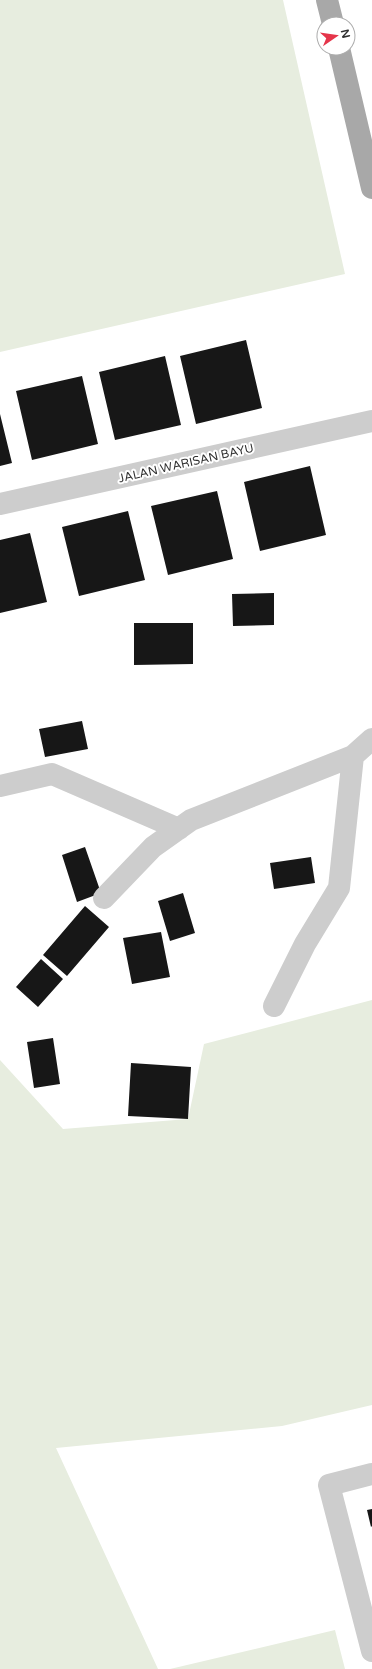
<svg xmlns="http://www.w3.org/2000/svg" width="372" height="1669" font-family="'Varela Round',sans-serif">
<rect width="100%" height="100%" fill="#fff"/>
<path fill="#e7eddf" d="M0,0h283l62,274 -345,78z
M372,1000v405l-90,21 -226,22 102,221h-158v-609l63,69 125,-10 16,-75z
M335,1630l10,39h-175z"/>
<path fill="#171717" d="M246,340l16,68 -66,16 -16,-68z
M165,356l16,69 -66,15 -16,-68z
M82,376l16,68 -66,16 -16,-69z
M0,414l12,49 -12,3z
M310,466l16,69 -66,16 -16,-69z
M217,491l16,68 -65,16 -17,-69z
M128,511l17,69 -66,16 -17,-69z
M30,533l17,69 -47,11v-73z
M274,593v32l-41,1 -1,-32z
M134,623h59v41l-59,1z
M82,721l6,28 -43,8 -6,-28z
M85,847l16,46 -24,9 -15,-47z
M311,857l4,26 -41,6 -4,-26z
M183,893l12,40 -25,8 -12,-40z
M85,906l24,21 -42,49 -24,-21z
M161,932l9,45 -38,7 -9,-46z
M41,959l22,20 -25,28 -22,-20z
M53,1038l7,46 -26,4 -7,-46z
M131,1063l60,4 -3,52 -60,-3z
M372,1509v17l-1,1 -4,-17z"/>
<g fill="none" stroke-linecap="round" stroke-linejoin="round">
<path stroke="#cdcdcd" stroke-width="22" d="M0,504l372,-83
M0,786l52,-12 127,55
M104,898l49,-51 38,-27 162,-64
M274,1006l31,-62 34,-56 14,-132 19,-17
M372,1474l-43,11 43,166"/>
<path stroke="#a8a8a8" stroke-width="22" d="M327,0l6,24
M339,48l33,140"/>
</g>
<g text-anchor="middle" dominant-baseline="central" stroke-width="4" stroke-linejoin="round" paint-order="stroke">
<g font-size="12" fill="#303030" stroke="#fff">
<text transform="translate(186 463) rotate(-13)">JALAN WARISAN BAYU</text>
</g>
</g>
<g transform="translate(336 36) rotate(77)"><circle r="19" fill="#ffffff" stroke="#acacac"/>
<path d="M0-3L7 15L0 10L-7 15Z" fill="#e5354a"/>
<text y="-6" font-size="11" font-weight="bold" text-anchor="middle" fill="#303030">N</text>
</g>
</svg>
